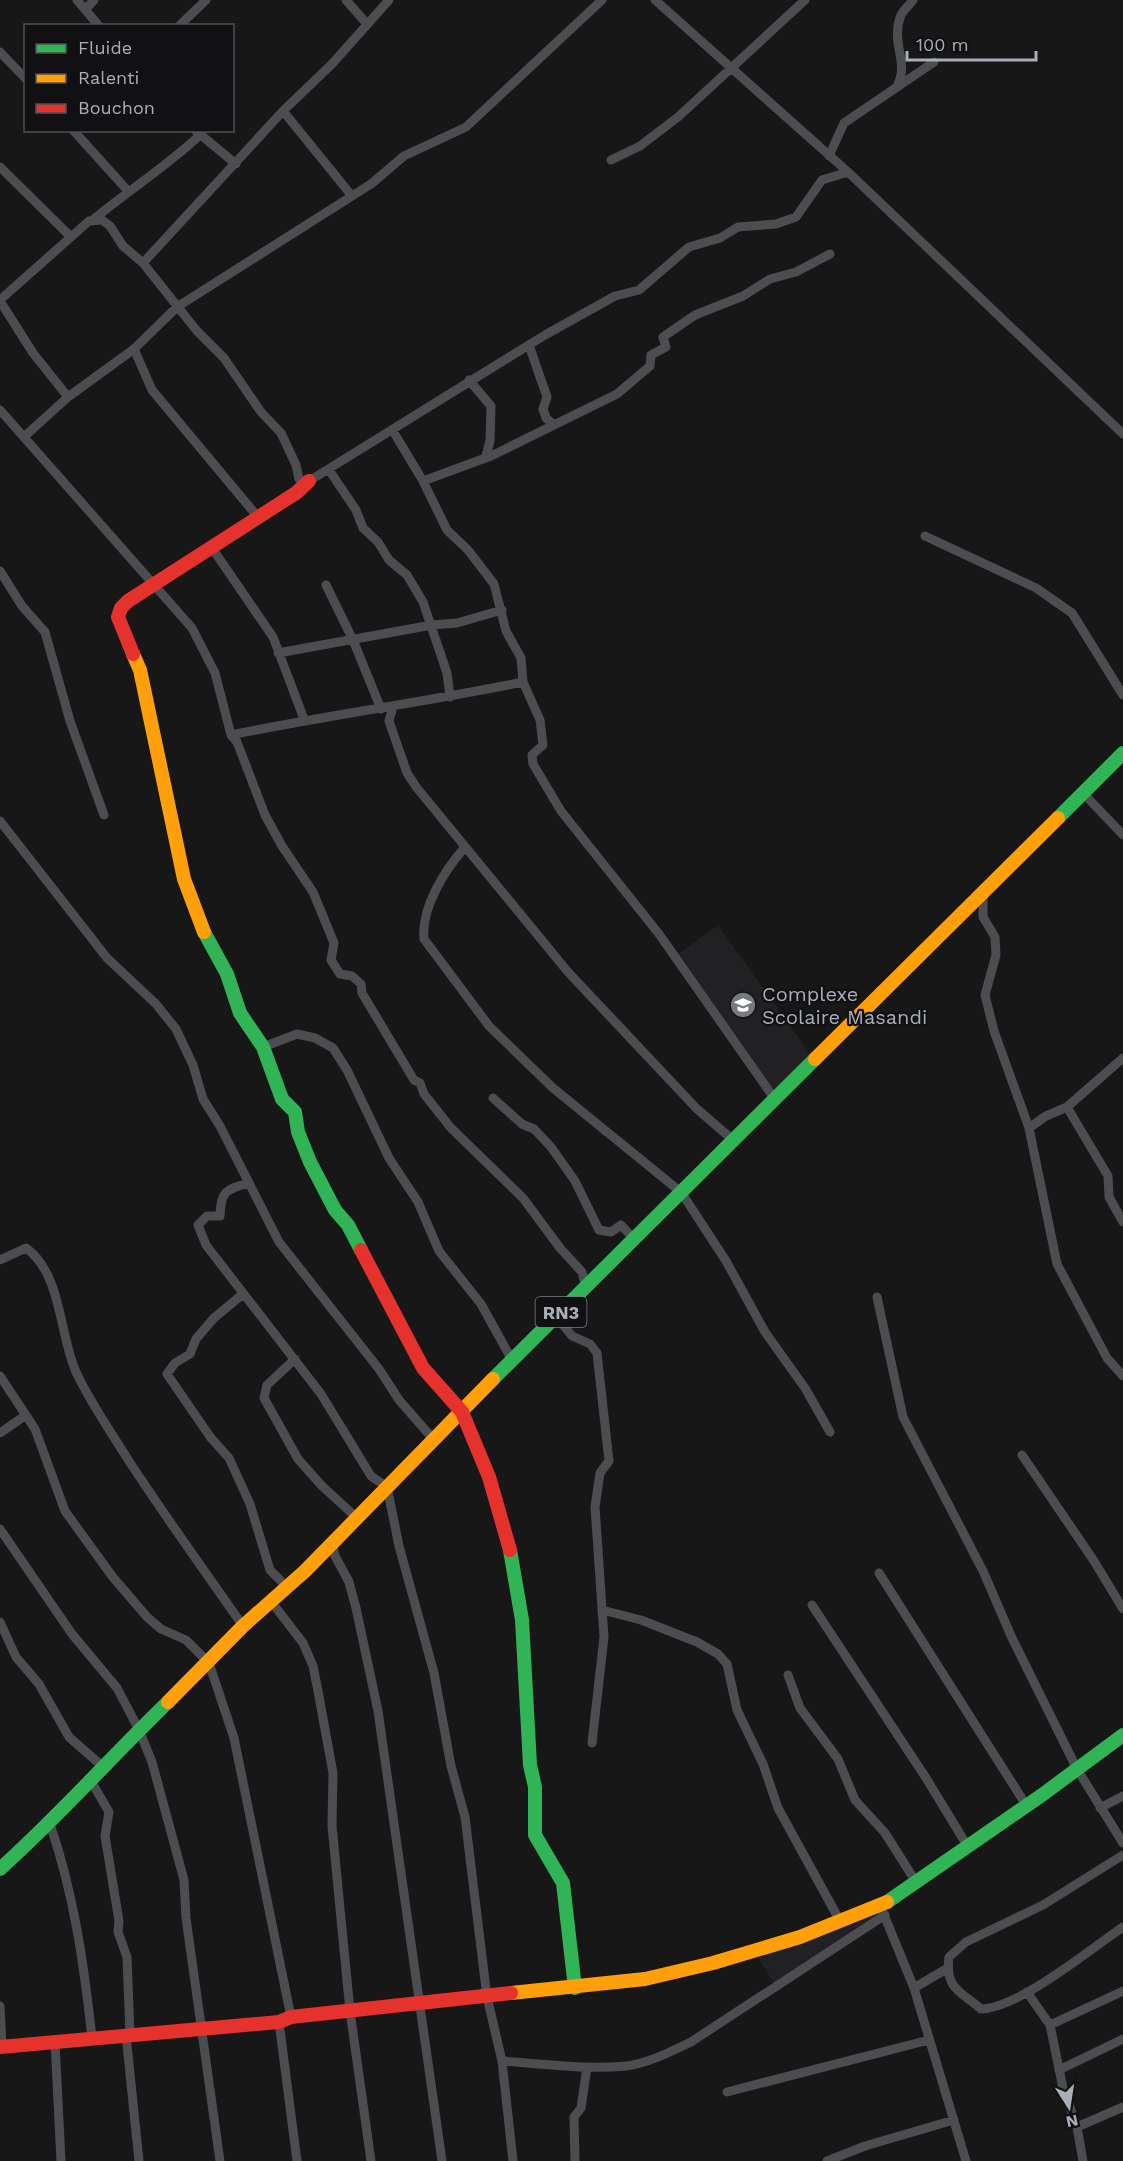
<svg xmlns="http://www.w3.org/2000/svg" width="1123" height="2161" font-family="'Work Sans',sans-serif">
<rect width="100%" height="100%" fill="#171717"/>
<path fill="#212123" d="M718,925l93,130 -39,37 -97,-136z
M883,1911l-109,73 -18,-31z"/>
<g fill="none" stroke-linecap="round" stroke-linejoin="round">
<path stroke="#4b4d50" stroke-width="9" d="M77,0l22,26
M346,0l21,24
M655,0l193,172 275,262
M86,9l8,-9
M179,26l27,-26
M0,52l26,27
M898,84c11,-22 -8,-42 3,-69 3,-6 9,-10 12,-15
M283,111l69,85
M73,130l55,61
M196,131l40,33
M829,156l15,-33 90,-61
M611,160l29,-14 38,-29 127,-117
M0,167l71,70
M94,219c35,-29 73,-53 106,-84
M143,263l140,-152 49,-47 57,-64
M0,300l89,-79 13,-1 8,6 13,20 20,17 54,68 27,27 37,54 20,21 15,32 3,14 10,2 236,-146 70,-39 24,-6 50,-43 31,-9 18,-11 38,-3 20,-7 26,-37 26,-8
M0,301l33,52 35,44
M529,345l18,52 -4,12 3,9 8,7
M134,349l18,41 105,126
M469,380l22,26 -1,35 -4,15
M0,410l192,218 23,45 16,62 6,7 28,73 17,31 31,46 21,51 -3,17 9,14 12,2 9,8 1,9 52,87 6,3 4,11 27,34 72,70 37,50 22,24 4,15
M393,431l30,50 24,49 21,20 26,34 12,47 15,27 2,24 17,38 3,25 -11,10 1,9 28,47 98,123 115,164
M25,436l43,-39 66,-48 43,-42 194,-123 33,-28 62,-29 136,-127
M329,470l27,40 7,18 15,14 11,18 18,15 16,27 24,71 3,24
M423,481l68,-25 126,-62 33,-28 1,-11 15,-8 -3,-10 32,-22 48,-19 27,-17 26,-7 34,-18
M925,536l111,52 36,25 51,82
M212,548l61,89 31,82
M0,571l22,35 23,26 25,89 34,94
M326,585l27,55 28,69
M278,653l154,-28 25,-2 45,-13
M393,707l-4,14 18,52 10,15 151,184 129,137 36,31
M231,735c97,-20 195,-33 292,-53
M1083,793l40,42
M0,821l107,137 49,46 20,25 17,36 10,34 17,27 59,116 100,127 20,31 35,40
M465,847c-20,23 -44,60 -41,92l65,87 64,62 129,105
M983,893v24l12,20 1,18 -11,40 9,36 35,97 28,136 50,94 16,18
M263,1047l34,-13 18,4 18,10 14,22 42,88 29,44 21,49 42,53 31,56
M493,1098l29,26 12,5 17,18 24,34 24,49 12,2 10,-7 13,14
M1067,1107l41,69 1,21 14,25
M1029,1128l17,-12 21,-9 56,-49
M248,1183c-23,7 -27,8 -28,33h-13l-9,9 8,20 115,149 50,82 16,11 12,59 35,127 17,93 14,51 22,180 15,64 11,100
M681,1192l45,69 39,71 40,56 25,44
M0,1260l26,-12c36,26 33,86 50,124 14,30 33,57 51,86 37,57 77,112 116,168
M243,1294l-29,24 -18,21 -6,15 -15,9 -8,11 44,64 18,20 21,46 20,66 17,17
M877,1297l26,120 80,154 29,67 65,131 46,74
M556,1316l16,20 18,8 7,9 12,108 -9,12 -5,34 9,130 -12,106
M295,1359l-28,26 -3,13 34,61 24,27 35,32
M0,1376l35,53 30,82 47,65 35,41 14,12 25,11 23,23 25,75 57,279
M0,1433l26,-18
M1022,1455l72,106 29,48
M0,1529l72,105 45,54 22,42 13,32 32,118 2,38 34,243
M332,1543l3,13 14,26 7,26 22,103 64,450
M879,1573l147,232
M270,1600l33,43 10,23 5,25 15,82 -1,53 18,185 21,150
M812,1605l114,173 42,69
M602,1610l39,10 56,22 21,12 9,10 10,46 26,54 15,44 62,113
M0,1622l16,35 23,27 30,53 33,29
M788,1675l12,33 38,51 17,41 30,33 31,49
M91,1781l18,31 -4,24 14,85 -1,11 9,25 3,78
M1100,1808l23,-12
M50,1824c24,70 34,141 42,214
M1123,1855l-80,50 -77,37 -17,15c-4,32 11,34 32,52 38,-1 108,-59 142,-82
M882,1910l32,78 52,173
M914,1988l34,-20
M1027,1992l23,33 13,63 14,39
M0,2006l2,40
M279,2022l18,139
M1050,2025l73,-34
M126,2035l13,126
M55,2042l6,119
M502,2061c41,3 83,9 124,5 23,-3 44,-14 65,-24l194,-127
M1059,2070l64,-31
M727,2092l202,-52
M575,2161l-1,-44 7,-9 6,-41
M827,2161l38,-15 89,-26
M1083,2161l-6,-34 46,-20"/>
<path stroke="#30b455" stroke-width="14" d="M1058,818l65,-65
M204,932l23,42 13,39 23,34 19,52 13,13 3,20 12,30 25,48 13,15 13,25
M493,1379l322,-320
M510,1550l12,70 8,145 5,22v48l28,48 12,105
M0,1869c59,-53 111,-112 168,-167
M887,1902l155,-107 81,-60"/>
<path stroke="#ff9f0a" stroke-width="14" d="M133,654l7,16 44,209 20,53
M815,1059l243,-241
M168,1702l75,-76 62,-55 188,-192
M511,1993l134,-14 68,-16 87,-26 87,-35"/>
<path stroke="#e5322d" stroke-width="14" d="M133,654l-15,-37 3,-9 7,-7 168,-108 13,-12
M361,1250l62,118 39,44 27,65 21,73
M0,2047l279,-25 12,-5 220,-24"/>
</g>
<defs>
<g id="school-disc" transform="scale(1.35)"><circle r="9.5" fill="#76797f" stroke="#111113"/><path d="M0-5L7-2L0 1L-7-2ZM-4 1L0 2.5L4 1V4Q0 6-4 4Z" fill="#fff"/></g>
</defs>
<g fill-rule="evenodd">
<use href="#school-disc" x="743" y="1005"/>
</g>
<g text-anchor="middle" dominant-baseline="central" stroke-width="4.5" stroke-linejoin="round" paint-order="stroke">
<rect fill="#111113" stroke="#7b7f86" stroke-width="1.5" x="535.5" y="1297" width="51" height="30" rx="4.5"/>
<g font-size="18" font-weight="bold" fill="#a9aeb7">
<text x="561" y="1312">RN3</text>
</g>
<g font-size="20" fill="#a9aeb7" stroke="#111113" text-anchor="start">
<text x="762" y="994">Complexe<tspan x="762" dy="23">Scolaire Masandi</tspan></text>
</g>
</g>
<rect x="24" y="24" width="210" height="108" fill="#111113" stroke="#4e5055" stroke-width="1.5"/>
<rect x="36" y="44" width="30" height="9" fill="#30b455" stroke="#4e5055" stroke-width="1.5"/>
<text x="78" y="54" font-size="18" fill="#a9aeb7">Fluide</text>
<rect x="36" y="74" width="30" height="9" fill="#ff9f0a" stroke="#4e5055" stroke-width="1.5"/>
<text x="78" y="84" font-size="18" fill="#a9aeb7">Ralenti</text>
<rect x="36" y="104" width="30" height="9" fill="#e5322d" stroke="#4e5055" stroke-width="1.5"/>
<text x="78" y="114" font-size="18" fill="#a9aeb7">Bouchon</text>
<g transform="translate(1069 2107) rotate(168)" stroke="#111113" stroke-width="4.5" paint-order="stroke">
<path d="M0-4.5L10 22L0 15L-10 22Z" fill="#a9aeb7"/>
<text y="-9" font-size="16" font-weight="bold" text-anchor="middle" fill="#a9aeb7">N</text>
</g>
<path d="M907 51v9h129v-9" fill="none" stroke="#a9aeb7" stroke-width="3"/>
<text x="916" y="51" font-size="18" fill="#a9aeb7" stroke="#111113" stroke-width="4.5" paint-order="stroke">100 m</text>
</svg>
